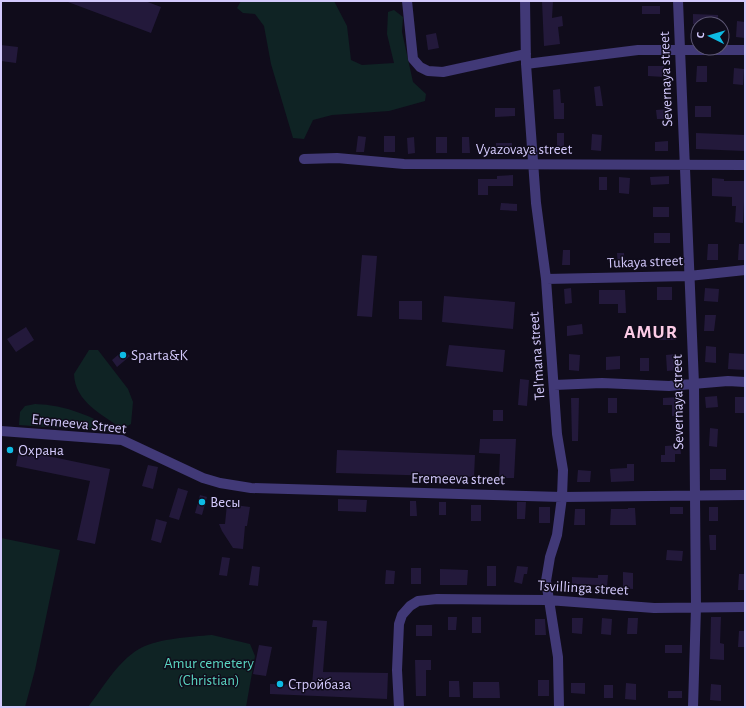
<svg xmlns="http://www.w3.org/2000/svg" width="746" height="708" font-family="'Alegreya Sans',sans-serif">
<rect width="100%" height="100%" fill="#100c1b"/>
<path fill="#0f2324" d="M241,1h93l13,25 4,34 11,5 32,-2 -7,-29 1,-22 6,-2 9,7 -1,15 11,50 13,12 -1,7 -36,10 -57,4 -19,5 -9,19 -11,-1 -22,-74 -7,-38 -9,-12 -12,-1 -6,-5z
M89,350h9l30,39 5,13 -2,22 -9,5c-20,-15 -47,-27 -48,-55z
M35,404c31,1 57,12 83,28l-99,-7 1,-13 5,-6z
M1,538l59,12 -25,120 -10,37h-24z
M212,635l38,9 5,12 -9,51h-158c15,-19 29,-45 51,-58 20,-11 51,-12 73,-14z"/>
<path fill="#23193b" d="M145,1l16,6 -10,26 -83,-31z
M542,1h11l-1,17 10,-2 1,10 -5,1 2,17 -16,2z
M642,6h18v8h-18z
M693,14l25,1v9h-25z
M737,21l8,1v16l-9,-1z
M436,33l3,15 -11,2 -2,-15z
M1,45l17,2 -2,16 -15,-2z
M648,66h16v11l-16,-1z
M697,66h10v16h-11z
M734,68l10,1 -1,16 -10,-1z
M600,86l3,20h-7l-2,-19z
M560,89l1,14h3v16h-10l-1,-29z
M695,106h16v11h-16z
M495,108h20v8l-20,1z
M667,109v10h-10l-1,-9z
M557,133h7v17h-7z
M696,133l49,2v16l-49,-2z
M592,134l10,1 -1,16 -10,-1z
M358,136l8,1 -2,15h-8z
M384,136h11v16h-11z
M414,137l1,16 -7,1 -1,-16z
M436,137h11v16h-11z
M462,137h7l1,16h-8z
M668,141v10h-13v-9z
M496,143h16v10h-16z
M513,175v11h-25v9h-10v-16h19v-3z
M669,176v8l-18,1 -1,-8z
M599,177h8v13h-8z
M619,177l11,1 -1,16 -10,-1z
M712,178l12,1v2h21l-2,42 -8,-1 1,-16h-4v-9l-20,-1z
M501,203l16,1v7l-17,-1z
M653,207h16v10h-16z
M654,233h16v10h-16z
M708,244h10v16h-11z
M739,244h6v16h-7z
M563,250h7v15h-8z
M617,253h7l1,13h-7z
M362,255l15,1 -5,61 -15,-1z
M657,287h15v13h-15z
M571,288l1,15 -7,1 -1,-15z
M705,288l14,1 -1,13 -14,-1z
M599,290h26l1,23h-8v-9h-19z
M444,296l71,6 -2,27 -71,-7z
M399,301h23v19l-23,-1z
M705,315h11l-2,16h-10z
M582,324l1,10 -16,2v-10z
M26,327l8,13 -18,12 -9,-13z
M659,332h17v8h-17z
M449,345l56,5 -2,22 -57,-6z
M706,346l10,1v16l-11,-1z
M124,350l6,6 -13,11 -5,-7z
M729,353l16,1v16l-17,-1z
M569,354l11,1 -1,16 -10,-1z
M676,354l1,16 -10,1 -1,-16z
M620,356v13l-14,1v-13z
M640,358h9v13h-9z
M520,379l9,1 -2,26 -9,-1z
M717,396l1,11 -12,1 -1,-11z
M679,397v19h-7v-11h-9v-7z
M735,397h10v16h-10z
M571,398h8l-1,43h-6z
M608,398h9v15h-9z
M493,410h10v11h-10z
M710,428l8,1 -1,18 -8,-1z
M480,439h36l-2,39h-15l1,-24 -21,-1z
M680,445l1,9h-6v8h-14v-7h4v-9z
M19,450l91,19 -15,75 -18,-4 13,-59 -74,-15z
M337,450l138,5 -1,22 -138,-4z
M627,464h7v17l-23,1 -1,-13 17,-1z
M148,465l10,2 -5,22 -11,-3z
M710,469h16v11h-16z
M578,470l13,1 -1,11h-13z
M178,488l10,3 -9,29 -10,-3z
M200,495l7,2 -5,18 -7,-2z
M338,499l29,1 -1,12 -28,-1z
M410,501h6l1,15h-7z
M439,502h7v13h-7z
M517,502h9l-1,17h-8z
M227,504l23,3 -3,19h-2l-2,23 -10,-1 -11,-17 -3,-7h6z
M471,505h10v16h-10z
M539,507h11v16h-11z
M670,507h13v7h-13z
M709,507h9v14h-9z
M628,508h7l1,17h-26l1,-16h17z
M575,509h10v16h-11z
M156,519l11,3 -6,21 -10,-3z
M709,535h7v15h-6z
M667,550l16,1 -1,10 -16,-1z
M222,557l8,1 -3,18 -8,-1z
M252,566l8,1 -2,19 -9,-1z
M487,566h9v20h-9z
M517,566l11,1 -1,7h-3l-2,10 -8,-2z
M411,568h10v16h-10z
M440,569l28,1 -1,15h-27z
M386,570l9,1 -1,13h-9z
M623,572l10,1v16l-10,-1z
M739,574h6v16h-7z
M598,575h10l-1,13h-10v-3l-25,-1v-7l26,1z
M448,617h9l-1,13h-8z
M472,617h9v16h-9z
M711,617h10l-1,26 4,1v16l-14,-1z
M572,618h11l-1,16 -10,-1z
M602,618l10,1 -1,16 -10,-1z
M628,618h10l-1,16h-10z
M535,619h10l1,16h-11z
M313,620l14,1 -4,51 65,1 -1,26 -117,-5v-10l42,1 5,-58h-5z
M416,625h16v11h-16z
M739,631h6v16h-7z
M259,645l13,2 -6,29 -13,-2z
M665,645h17v8h-17z
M415,660h16v10h-5v26h-10z
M538,680h11v16h-11z
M449,681h10l1,16h-11z
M473,682h26l1,16h-27z
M571,683h14v11l-14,-1z
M626,683l10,1v16l-11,-1z
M711,684l10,1v16l-11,-1z
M604,685h9v13h-9z
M668,691h14v7h-14z"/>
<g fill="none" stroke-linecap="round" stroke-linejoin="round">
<path stroke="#413977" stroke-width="10" d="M407,1l6,58 7,8 8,4 15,1 83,-18
M525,1l1,63 10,139 10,76 11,155 6,36 -1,27 -5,38 -7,22 -4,24 12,76 1,50
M678,1l16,383 2,223 -3,100
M526,64l112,-14h107
M304,159l33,-1 67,6 341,1
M546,279l143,-3 56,-6
M554,385l48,-2 67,3 59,-5 17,1
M1,431l121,9 81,38 17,5 31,5 311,9 183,-2
M399,707l-2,-37 2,-46 3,-9 8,-9 8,-5 19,-2 111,1 106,8 91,-1"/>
</g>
<g fill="#0dbbe4" stroke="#100c1b" stroke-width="1.5">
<circle cx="123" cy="355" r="4"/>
<circle cx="10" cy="450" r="4"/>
<circle cx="202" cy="502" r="4"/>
<circle cx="280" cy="684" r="4"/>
</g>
<g text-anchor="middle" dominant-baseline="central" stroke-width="3" stroke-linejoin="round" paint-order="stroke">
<g font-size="15" fill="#d3c9fc" stroke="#100c1b">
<text transform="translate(666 79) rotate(-92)">Severnaya street</text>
<text x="524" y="149">Vyazovaya street</text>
<text transform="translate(645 262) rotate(-2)">Tukaya street</text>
<text transform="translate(537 356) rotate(-94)">Tel'mana street</text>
<text transform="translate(678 402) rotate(-91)">Severnaya street</text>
<text transform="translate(79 424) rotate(6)">Eremeeva Street</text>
<text transform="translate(458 479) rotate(1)">Eremeeva street</text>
<text transform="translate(583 588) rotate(3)">Tsvillinga street</text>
</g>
<g font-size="15" fill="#d3c9fc" stroke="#100c1b" text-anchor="start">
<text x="131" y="355">Sparta&amp;K</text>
<text x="18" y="450">Охрана</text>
<text x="210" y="502">Весы</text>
<text x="288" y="684">Стройбаза</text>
</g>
<g font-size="15" fill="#5ad6c2" stroke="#100c1b">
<text x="209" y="663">Amur cemetery<tspan x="209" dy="17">(Christian)</tspan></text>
</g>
<g font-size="19" font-weight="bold" letter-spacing="1" fill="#fccbe6" stroke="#100c1b">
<text x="651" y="332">AMUR</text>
</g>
</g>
<rect width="746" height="708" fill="none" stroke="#d3c9fc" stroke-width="4"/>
<g transform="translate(710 36) rotate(275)"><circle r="19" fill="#100c1b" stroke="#5e5875"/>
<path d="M0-3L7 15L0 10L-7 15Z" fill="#0dbbe4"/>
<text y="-6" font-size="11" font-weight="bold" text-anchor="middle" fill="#d3c9fc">С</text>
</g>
</svg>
